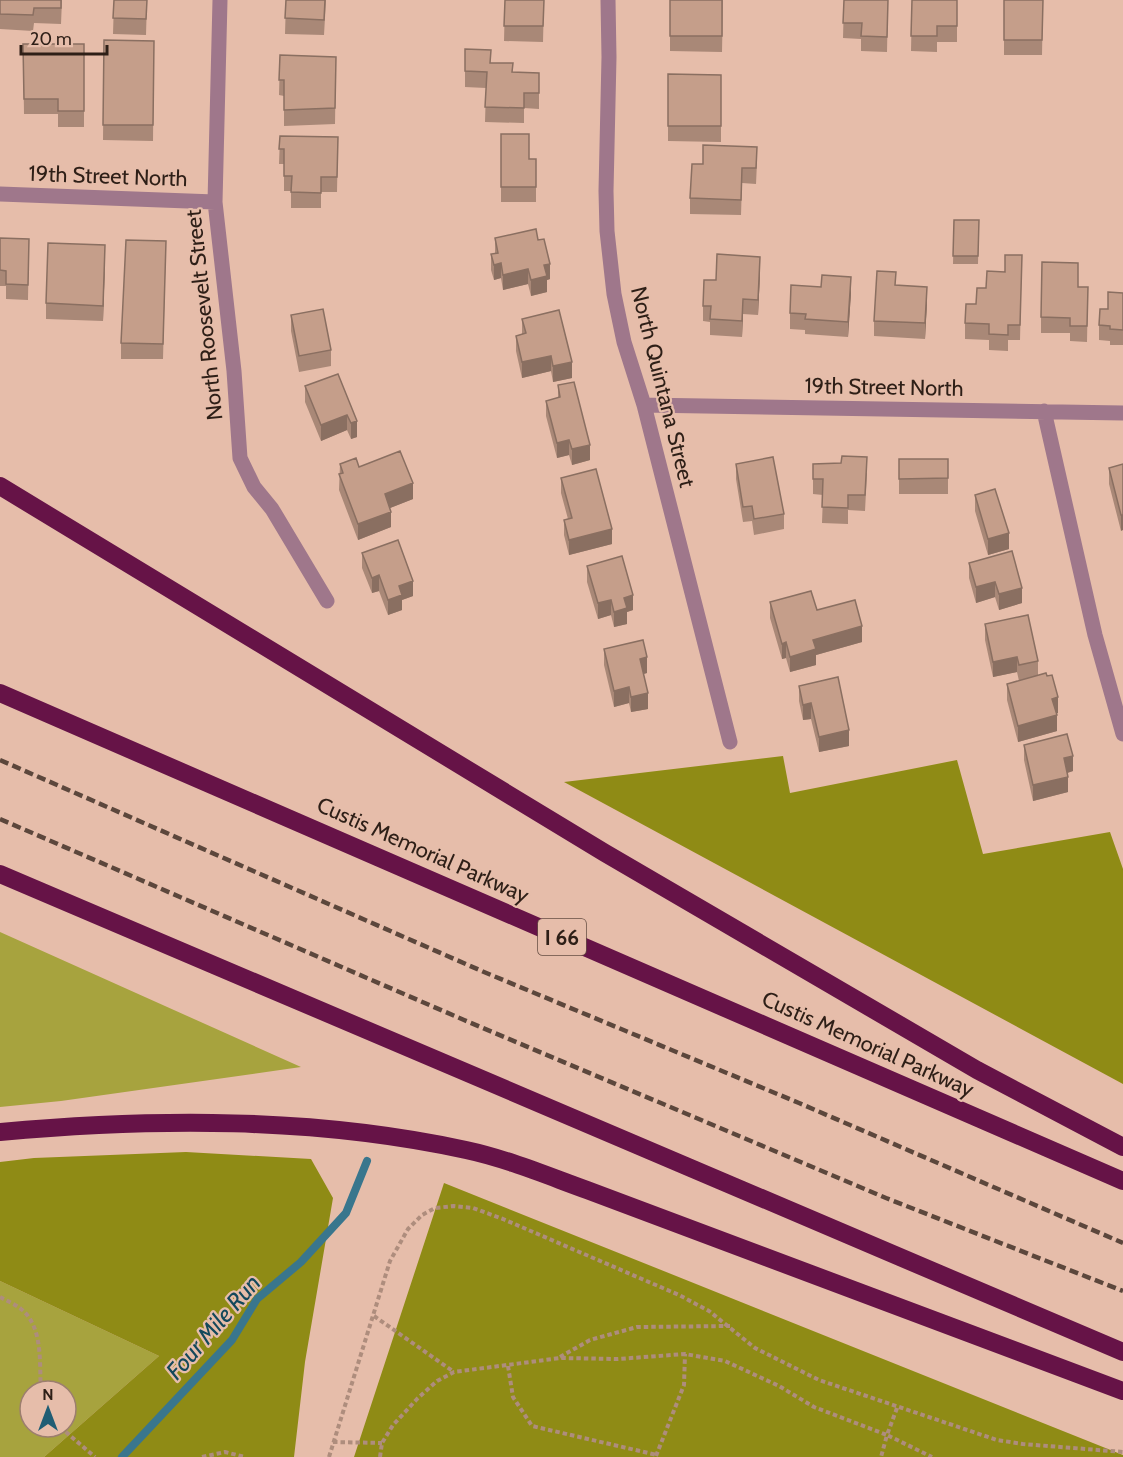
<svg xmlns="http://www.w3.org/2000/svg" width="1123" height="1457" font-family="Cabin,sans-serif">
<rect width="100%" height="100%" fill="#e6bdaa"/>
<path fill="#a7a33e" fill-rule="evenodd" d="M0,932l301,135 -240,34 -61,6z
M0,1281l159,75 -115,101h-44zM30,1391h36v36h-36z"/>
<path fill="#8f8b15" d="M783,756l7,37 167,-33 26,94 127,-22 13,37v215l-559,-302z
M186,1152l125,7 22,39 -28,164 -11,95h-250l115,-101 -159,-75v-119l34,-4z
M444,1183l679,272v2h-769z"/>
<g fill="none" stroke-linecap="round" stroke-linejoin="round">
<path stroke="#39768d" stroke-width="8" d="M122,1457l110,-117 25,-41 44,-37 45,-49 21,-52"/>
<path stroke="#ae8d7d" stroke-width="4" stroke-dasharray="4.5 3" stroke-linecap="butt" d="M0,1297c7,4 15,7 21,12 23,18 18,56 20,82
M374,1316l80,56
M560,1357l30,-17 47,-13 93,-1
M508,1366l5,31 19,29 125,29
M897,1408l-10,27 45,22
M60,1427l35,30
M333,1442l49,1
M656,1456l28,-71 1,-31
M202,1457l23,-5 20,5
M329,1457l61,-196 18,-32 14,-14 13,-7 19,-2 19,2 30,11 176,76 30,16 46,37 64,32 178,60 26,4 100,8
M380,1457l2,-14 11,-18 24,-26 20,-18 17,-9 106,-14 58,1 67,-5 40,7 54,25 35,21 73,28 -6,22"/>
<path stroke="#9f778b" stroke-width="15" d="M220,0l-5,202 19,169 6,87 14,29 18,22 55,92
M608,0l1,57 -3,134 1,40 7,63 10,48 20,63 86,337
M0,194l215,8
M644,405l479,8
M1044,411l51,224 28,99"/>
<path stroke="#661347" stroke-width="18" d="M0,486l605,367 372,217 146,77
M0,693l1123,488
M0,874l1123,478
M0,1132c155,-14 314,-15 466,18 42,9 82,26 121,40l536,201"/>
<path stroke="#5c473c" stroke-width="4.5" stroke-dasharray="9 4.5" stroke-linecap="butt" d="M0,760l484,212 315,131 324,140
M0,819l464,201 422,178 237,93"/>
</g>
<path fill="#a98877" d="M0,0h62l-1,24 -27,-1 -1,8 -33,-2z
M114,0h33l-1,35 -33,-1z
M286,0h40l-2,35 -39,-1z
M505,0h39l-1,42 -39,-1z
M670,0h53l-1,52 -52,-1z
M844,0h44l-1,52 -26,-1v-12l-18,-1z
M912,0h45v42h-20v10l-26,-1z
M1004,0h39l-1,55h-38z
M104,40l50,1 -1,100 -50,-1z
M23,44h61v83h-26v-13h-34z
M280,55l56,2 -1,67 -51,2v-30l-5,-1z
M491,63l22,9 26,1v36l-15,-1v15l-39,-1 1,-34 -21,-1v-16z
M668,74l53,1v67l-53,-1z
M501,134l28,25h7v43h-35z
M280,136l58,1 -1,55h-16v16h-30v-17h-7v-27h-5z
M757,162l-1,22 -14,-1 -1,32 -51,-1v-16l13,-34z
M954,220h25l-1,44h-25z
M0,238l29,1 -1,61 -22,-1v-13h-6z
M495,238l43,2 12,39 -3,1v12l-16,4 -3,-12 -25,6 -2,-12 -7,2 -3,-10v-16h4z
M166,241l-3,118h-42v-16z
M1022,255l-2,85h-12v11l-19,-1v-10l-24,-1v-16l21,-35z
M105,261l-2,60 -57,-2v-16z
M760,273l-2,42 -15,-1 -1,23 -32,-2v-13l-7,-1v-15l13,-26z
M896,285l31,17 -2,37 -51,-3v-15z
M1078,287h10l-1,55 -17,-1v-8h-29v-16z
M851,293l-3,44 -43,-3v-4l-15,-1v-16z
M1123,293v52h-13v-4l-11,-1v-15l9,-16z
M291,315l40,35v16l-32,6 -8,-41z
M522,319l50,59 -19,4 -2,-11 -29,7 -6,-27v-15l6,-2z
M558,385l32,75 -18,5 -3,-10 -12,3 -11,-42v-15l12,-3z
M305,386l52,35v16l-6,2 -4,-9 -26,11 -16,-39z
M899,459h49v35h-49z
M340,464l19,3 54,32 -23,9 1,19 -33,13 -19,-50z
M736,464l48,50v15l-30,6 -2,-14 -9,1 -7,-43z
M813,464l54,9 -2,38 -17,-1v14l-26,-1 1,-28 -10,-1z
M1123,464l-2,67 -12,-47v-16z
M561,478l51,66 -43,11 -5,-20v-15l4,-1 -7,-26z
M975,495l34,54 -21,6 -13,-44z
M362,553l51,43 -11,4v10l-14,5 -9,-24 -7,2 -10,-25z
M969,563l53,40 -23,7 -4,-13 -19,6 -7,-25z
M587,566l46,44 -6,2v12l-13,3 -3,-12 -13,4 -11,-37z
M770,602l47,8 45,32 -46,13v10l-26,7 -4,-14 -4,1 -12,-41z
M985,624l53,37v14l20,38h-2l1,18 -39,11 -11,-42v-16l12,-3 -2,-9 -24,5 -8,-37z
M604,649l43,24 -4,1 5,35 -17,3 -2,-9 -15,4 -10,-42z
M799,686l50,60 -30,6 -8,-33 -8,1 -4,-19z
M1024,745l49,26 -6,2 1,19 -35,9 -9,-41z"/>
<path fill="#8a6f61" d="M105,245v16l-2,60v-15z
M760,257v16l-2,42v-15z
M501,263v15l-7,2v-15z
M550,264v15l-3,1v12l-16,4v-16l13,-15z
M528,269v15l-25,6v-15z
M851,277v16l-3,44v-15z
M927,287v15l-2,37v-16z
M743,299v15l-1,23v-16z
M551,356v15l-29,7v-16z
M572,362v16l-19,4v-16z
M347,415v15l-26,11v-16z
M357,421v16l-6,2v-16z
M569,440v15l-12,3v-15z
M590,445v15l-18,5v-16z
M413,483v16l-28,11v-16z
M391,512v15l-33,13v-16z
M1121,515h2v15l-2,1z
M612,529v15l-43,11v-15z
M1009,533v16l-21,6v-16z
M379,575v16l-7,2v-15z
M413,581v15l-11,4v10l-14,5v-15l11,-14z
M995,582v15l-19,6v-16z
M1022,588v15l-23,7v-16z
M633,595v15l-6,2v12l-13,3v-15l10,-14z
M611,600v15l-13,4v-16z
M862,626v16l-46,13v10l-26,7v-15l23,-17z
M786,642v16l-4,1v-15z
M647,657v16l-7,2v-16z
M1017,657v15l-24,5v-15z
M629,687v16l-15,4v-16z
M648,693v16l-17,3v-15z
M1058,697v16l-6,1v-15z
M811,703v16l-8,1v-15z
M1057,715v16l-39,11v-16z
M849,730v16l-30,6v-15z
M1073,756v15l-9,3v-16z
M1068,777v15l-35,9v-16z"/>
<path fill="#c59e8a" stroke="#8a6f61" stroke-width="1.5" d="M0,0h61v8h-27l-1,7 -33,-1z
M114,0h33l-1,19 -33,-1z
M286,0h39l-1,20 -39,-2z
M505,0h39l-1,26h-39z
M670,0h52v36h-52z
M844,0h44l-1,37 -26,-1 1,-13h-19z
M912,0h45v26h-20v10h-26z
M1004,0h39l-1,40h-38z
M104,40l50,1 -1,84h-50z
M23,44h61v67h-26v-12h-34z
M465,49l26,1 -1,13h23l-1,9 27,1v20h-15v15l-39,-1 2,-35 -22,-1z
M280,55l56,2 -1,51 -51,2v-30h-5z
M668,74l53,1v51h-53z
M501,134h28v25h7v28h-35z
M280,136l58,1 -1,40h-16v16l-30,-1 1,-16h-8v-27h-5z
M703,145l54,2 -1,21h-14l-1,32 -51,-2 2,-34h11z
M954,220h25l-1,36h-25z
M536,229l2,11 6,-1 6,25 -6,1 3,11 -16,4 -3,-11 -25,6 -2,-12 -7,2 -3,-11 7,-1 -3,-15z
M0,238l29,1 -1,46 -22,-1v-13l-6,-1z
M126,240l40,1 -3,103 -42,-1z
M48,243l57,2 -2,61 -57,-3z
M717,254l43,3 -2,43 -15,-1 -1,22 -32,-2 1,-13h-8l1,-26h12z
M1005,255h17l-2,70h-12v10l-19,-1v-10l-24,-1 1,-19h10l1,-16h9l1,-17 18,1z
M1042,262l36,1v24h10l-1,39h-17v-8l-29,-1z
M877,271l19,1 -1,13 32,2 -2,36 -51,-2z
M822,275l29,2 -3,45 -43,-3 1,-5 -16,-1 1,-28 30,2z
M1108,292l15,1v37l-13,-1v-3l-11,-1 1,-16h8z
M323,309l8,41 -32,6 -8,-41z
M559,310l13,52 -19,4 -2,-10 -29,6 -6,-26 10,-3 -4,-14z
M338,374l19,47 -6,2 -4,-8 -26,10 -16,-39z
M574,382l16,63 -18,4 -3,-9 -12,3 -11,-42 14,-4 -2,-12z
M400,451l13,32 -28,11 6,18 -33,12 -19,-50 4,-1 -3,-9 16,-6 3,9z
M842,456l25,1 -2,38h-17v13l-26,-1 1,-28h-10v-15l28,-1z
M773,457l11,57 -30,5 -2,-13 -9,1 -7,-43z
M899,459h49v19l-49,1z
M1123,464v51h-2l-12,-47z
M596,469l16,60 -43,11 -5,-20 8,-2 -11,-40z
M995,489l14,44 -21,6 -13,-44z
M398,540l15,41 -14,5 3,9 -14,5 -9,-25 -7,3 -10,-25z
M1012,551l10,37 -23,6 -4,-12 -19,5 -7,-24z
M622,556l11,39 -9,3 3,10 -13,4 -3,-12 -13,3 -11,-37z
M811,591l6,19 38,-10 7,26 -49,14 3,9 -26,8 -4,-15 -4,2 -12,-42z
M1028,615l10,46 -19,4 -2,-8 -24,5 -8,-38z
M643,640l4,17 -7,2 8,34 -17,4 -2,-10 -15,4 -10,-42z
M1046,673l1,3 5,-1 6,22 -6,2 5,16 -39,11 -11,-42z
M838,677l11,53 -30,7 -8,-34 -8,2 -4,-19z
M1067,734l6,22 -9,2 4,19 -35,8 -9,-40z"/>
<g text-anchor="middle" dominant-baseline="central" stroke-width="4.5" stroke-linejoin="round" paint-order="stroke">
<rect fill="#e6bdaa" stroke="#654e43" stroke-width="1.5" x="538" y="919" width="48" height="36" rx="4.5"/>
<g font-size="21" font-weight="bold" fill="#2e1f17">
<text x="562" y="937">I 66</text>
</g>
<g font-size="22" fill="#2e1f17" stroke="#e6bdaa">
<text transform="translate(108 176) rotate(2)">19th Street North</text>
<text transform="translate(204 315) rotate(-96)">North Roosevelt Street</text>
<text transform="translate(663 387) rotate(76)">North Quintana Street</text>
<text transform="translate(884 387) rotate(1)">19th Street North</text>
<text transform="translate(423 850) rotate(24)">Custis Memorial Parkway</text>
<text transform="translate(868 1044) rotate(24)">Custis Memorial Parkway</text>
</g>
<g font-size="24" font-style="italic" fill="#13485b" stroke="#e6bdaa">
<text transform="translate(213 1327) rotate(-49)">Four Mile Run</text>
</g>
</g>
<g transform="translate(48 1409)"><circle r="28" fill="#e6bdaa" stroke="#9c7e6f" stroke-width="1.5"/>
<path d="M0-4.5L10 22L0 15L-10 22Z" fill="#205d74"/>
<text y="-9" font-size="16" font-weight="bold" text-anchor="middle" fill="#2e1f17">N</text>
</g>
<path d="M21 45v9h86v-9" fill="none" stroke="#2e1f17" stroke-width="3"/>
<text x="30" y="45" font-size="18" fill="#2e1f17" stroke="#e6bdaa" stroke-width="4.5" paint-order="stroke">20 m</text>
</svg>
